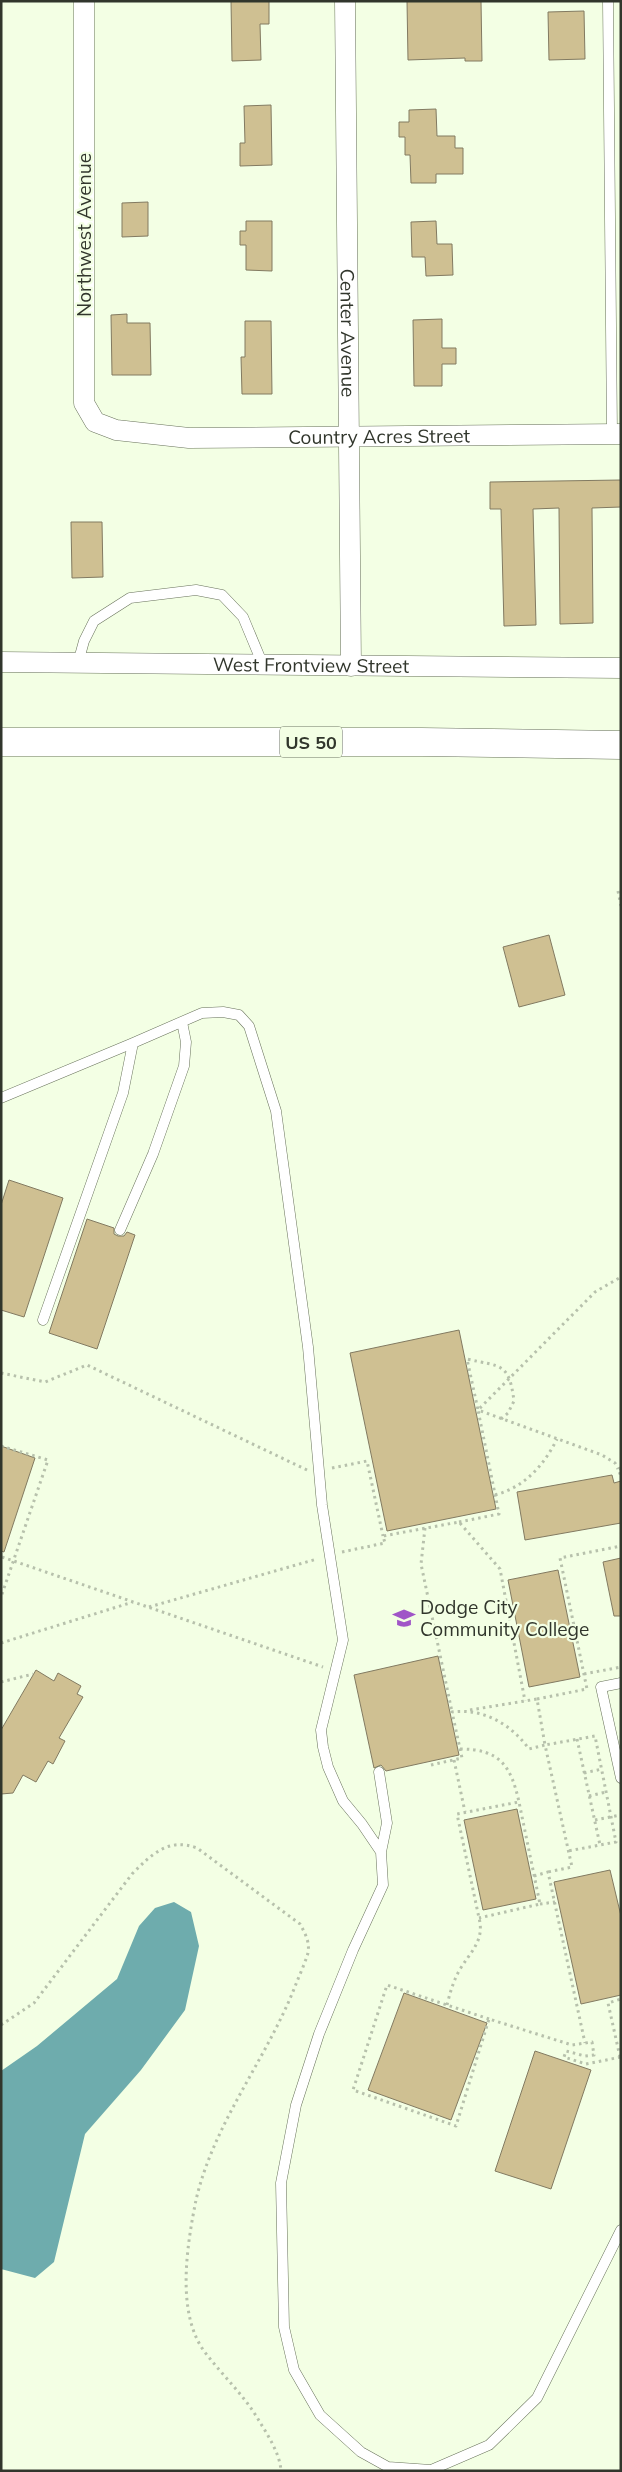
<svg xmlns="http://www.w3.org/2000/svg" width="622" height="2472" font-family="Mulish,sans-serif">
<rect width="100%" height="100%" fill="#f3ffe4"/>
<path fill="#6eacad" d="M174,1902l17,10 8,34 -14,64 -44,60 -56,64 -31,128 -19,16 -34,-9v-198l36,-25 80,-67 22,-53 16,-18z"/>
<path fill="#cfc092" stroke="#827a61" d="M231,1h38v23h-9l1,36 -29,1z
M407,1h74l1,60h-17v-3l-57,2z
M584,11l1,48 -36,1 -1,-48z
M271,105l1,60 -32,1v-23h5l-1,-37z
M436,109l1,27h18v12h8v26h-27v9h-25l-1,-28h-5v-18h-6v-15h10v-12z
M148,202v34l-26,1v-34z
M246,221h26v50l-26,-1v-25h-6v-14h6z
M436,221l1,23h15l1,31 -27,1 -1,-19h-13l-1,-35z
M127,314v9h23l1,52h-39l-1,-60z
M442,319v29h14v16h-14v22h-28l-1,-66z
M245,321h26l1,73h-30l-1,-37h4z
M621,480v27l-29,1 1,115 -33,1 -1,-116 -26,1 3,116 -32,1 -3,-117h-11v-27z
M71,522h31l1,55 -31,1z
M549,935l16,60 -46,12 -16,-60z
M9,1180l54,18 -39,119 -23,-7v-105z
M87,1219l27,9v6l4,2h6l3,-4 8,3 -38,114 -48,-16z
M459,1330l37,179 -109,22 -37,-178z
M1,1446l34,12 -31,94 -3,-1z
M612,1475l2,8 7,-2v42l-96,17 -8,-48z
M621,1558v58h-7l-11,-54z
M558,1570l22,107 -51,10 -21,-107z
M438,1656l21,99 -73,16 -5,-6 -7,3 -20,-93z
M36,1670l18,11 4,-8 23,13 -4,8 6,3 -24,41 6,3 -12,23 -5,-3 -12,21 -13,-7 -10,18 -12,1v-64z
M517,1809l19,90 -53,11 -19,-90z
M610,1870l11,46v79l-40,9 -27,-122z
M404,1993l83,30 -36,97 -83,-30z
M535,2051l56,19 -40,119 -56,-18z"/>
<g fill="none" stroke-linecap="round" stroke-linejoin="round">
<g stroke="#68725b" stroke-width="11">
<path id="service" d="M608,1l4,433
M78,663l6,-22 10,-20 36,-23 66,-8 26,5 21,22 20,48
M1,1098l132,-55
M120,1230l33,-76 31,-88 2,-24 -4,-20
M43,1320l80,-227 10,-50 69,-30 21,-1 16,3 10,11 27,85 32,236 14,158 21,135 -22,90 2,17 5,20 15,34 19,23 19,28 2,33 -30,65 -34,84 -23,71 -15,78 3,144 10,43 26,45 41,37 27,15 43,3 58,-25 48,-47 84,-168
M621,1683l-20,4 20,91
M379,1772l8,51 -6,29"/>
</g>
<g stroke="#68725b" stroke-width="21">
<g id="minor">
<path id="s1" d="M84,1v402l11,19 21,8 73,8 432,-4"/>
<path id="s2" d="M345,1l6,665"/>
<path id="s3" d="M1,662l620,6"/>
</g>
</g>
<g stroke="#68725b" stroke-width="29">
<path id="trunk" d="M1,742h421l199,3"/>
</g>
<path stroke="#b7c1ac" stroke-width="3" stroke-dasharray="2.5 4" stroke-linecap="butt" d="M618,891l3,15
M1,1373l44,9 42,-17 220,105
M501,1419l7,-6 6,-12c-5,-39 -13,-34 -47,-42l11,51 124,45 13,8 3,6
M1,1446l47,14 -47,137
M332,1468l35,-7 16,75
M621,1468l-3,1 3,7
M495,1495c30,-8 49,-30 62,-56
M459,1522l40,-8 -21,-104 117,-118 26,-15
M425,1528l-4,36 31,148
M342,1552l43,-9 -2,-7 76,-14 41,47 25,132
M2,1557l321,110
M149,1607l168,-48
M1,1643l132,-41
M584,1674l37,-7
M1,1682l32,-8
M537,1699l50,-10 -27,-131 61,-12
M470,1710l67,-11 8,46 50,-9 21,106 -48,9
M577,1739l23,106
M460,1749c40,0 51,17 59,53
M454,1760l11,52
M431,1765l31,-7 -10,-46c31,-4 59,12 77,37l16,-4 27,122 -24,5
M584,1773l18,-4
M589,1796l17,-4
M595,1820l26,-5
M534,1876l14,-4 37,171
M540,1904l15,-2
M447,2005c3,-12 6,-23 12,-34 11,-19 26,-30 20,-53l-22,-104 62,-12 21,102 -61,14
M489,2019l-102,-34 -34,105 103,36 33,-107 83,26 20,-3 2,13 -9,1 -19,-5 -2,6 22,7 35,-7
M1,2025l33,-22 98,-129c19,-19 36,-37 65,-26l103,76c5,9 10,18 8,29 -3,10 -8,21 -12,31 -29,75 -82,138 -100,216 -9,45 -20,112 8,151 18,24 39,43 54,68 9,15 22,34 23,52
M620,2057l-12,-54 13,-4"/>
<use href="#service" stroke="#fff" stroke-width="10"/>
<use href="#minor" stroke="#fff" stroke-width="20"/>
<use href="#trunk" stroke="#fff" stroke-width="28"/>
</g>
<defs>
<g id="university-bare" transform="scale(1.725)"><path d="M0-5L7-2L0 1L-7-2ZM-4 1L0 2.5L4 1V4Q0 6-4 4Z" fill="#a055c7" stroke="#f3ffe4" stroke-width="2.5" paint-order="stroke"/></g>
</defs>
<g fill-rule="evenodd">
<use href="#university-bare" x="404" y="1618"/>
</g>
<g text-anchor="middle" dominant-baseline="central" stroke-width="4.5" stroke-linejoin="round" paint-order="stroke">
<rect fill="#f3ffe4" stroke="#6b7263" stroke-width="1" x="280" y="726.5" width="62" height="31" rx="4"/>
<g font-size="18" font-weight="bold" fill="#31362c">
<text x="311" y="742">US 50</text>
</g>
<g font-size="19" fill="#31362c" stroke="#f3ffe4">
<text transform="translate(84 235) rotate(-90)">Northwest Avenue</text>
<text stroke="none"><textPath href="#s2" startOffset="332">Center Avenue</textPath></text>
<text stroke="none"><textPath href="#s1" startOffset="710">Country Acres Street</textPath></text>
<text stroke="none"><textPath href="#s3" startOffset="310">West Frontview Street</textPath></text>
</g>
<g font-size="19" fill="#31362c" stroke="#f3ffe4" text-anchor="start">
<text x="420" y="1607">Dodge City<tspan x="420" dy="22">Community College</tspan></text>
</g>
</g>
<rect width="622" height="2472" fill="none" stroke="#31362c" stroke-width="5"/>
</svg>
